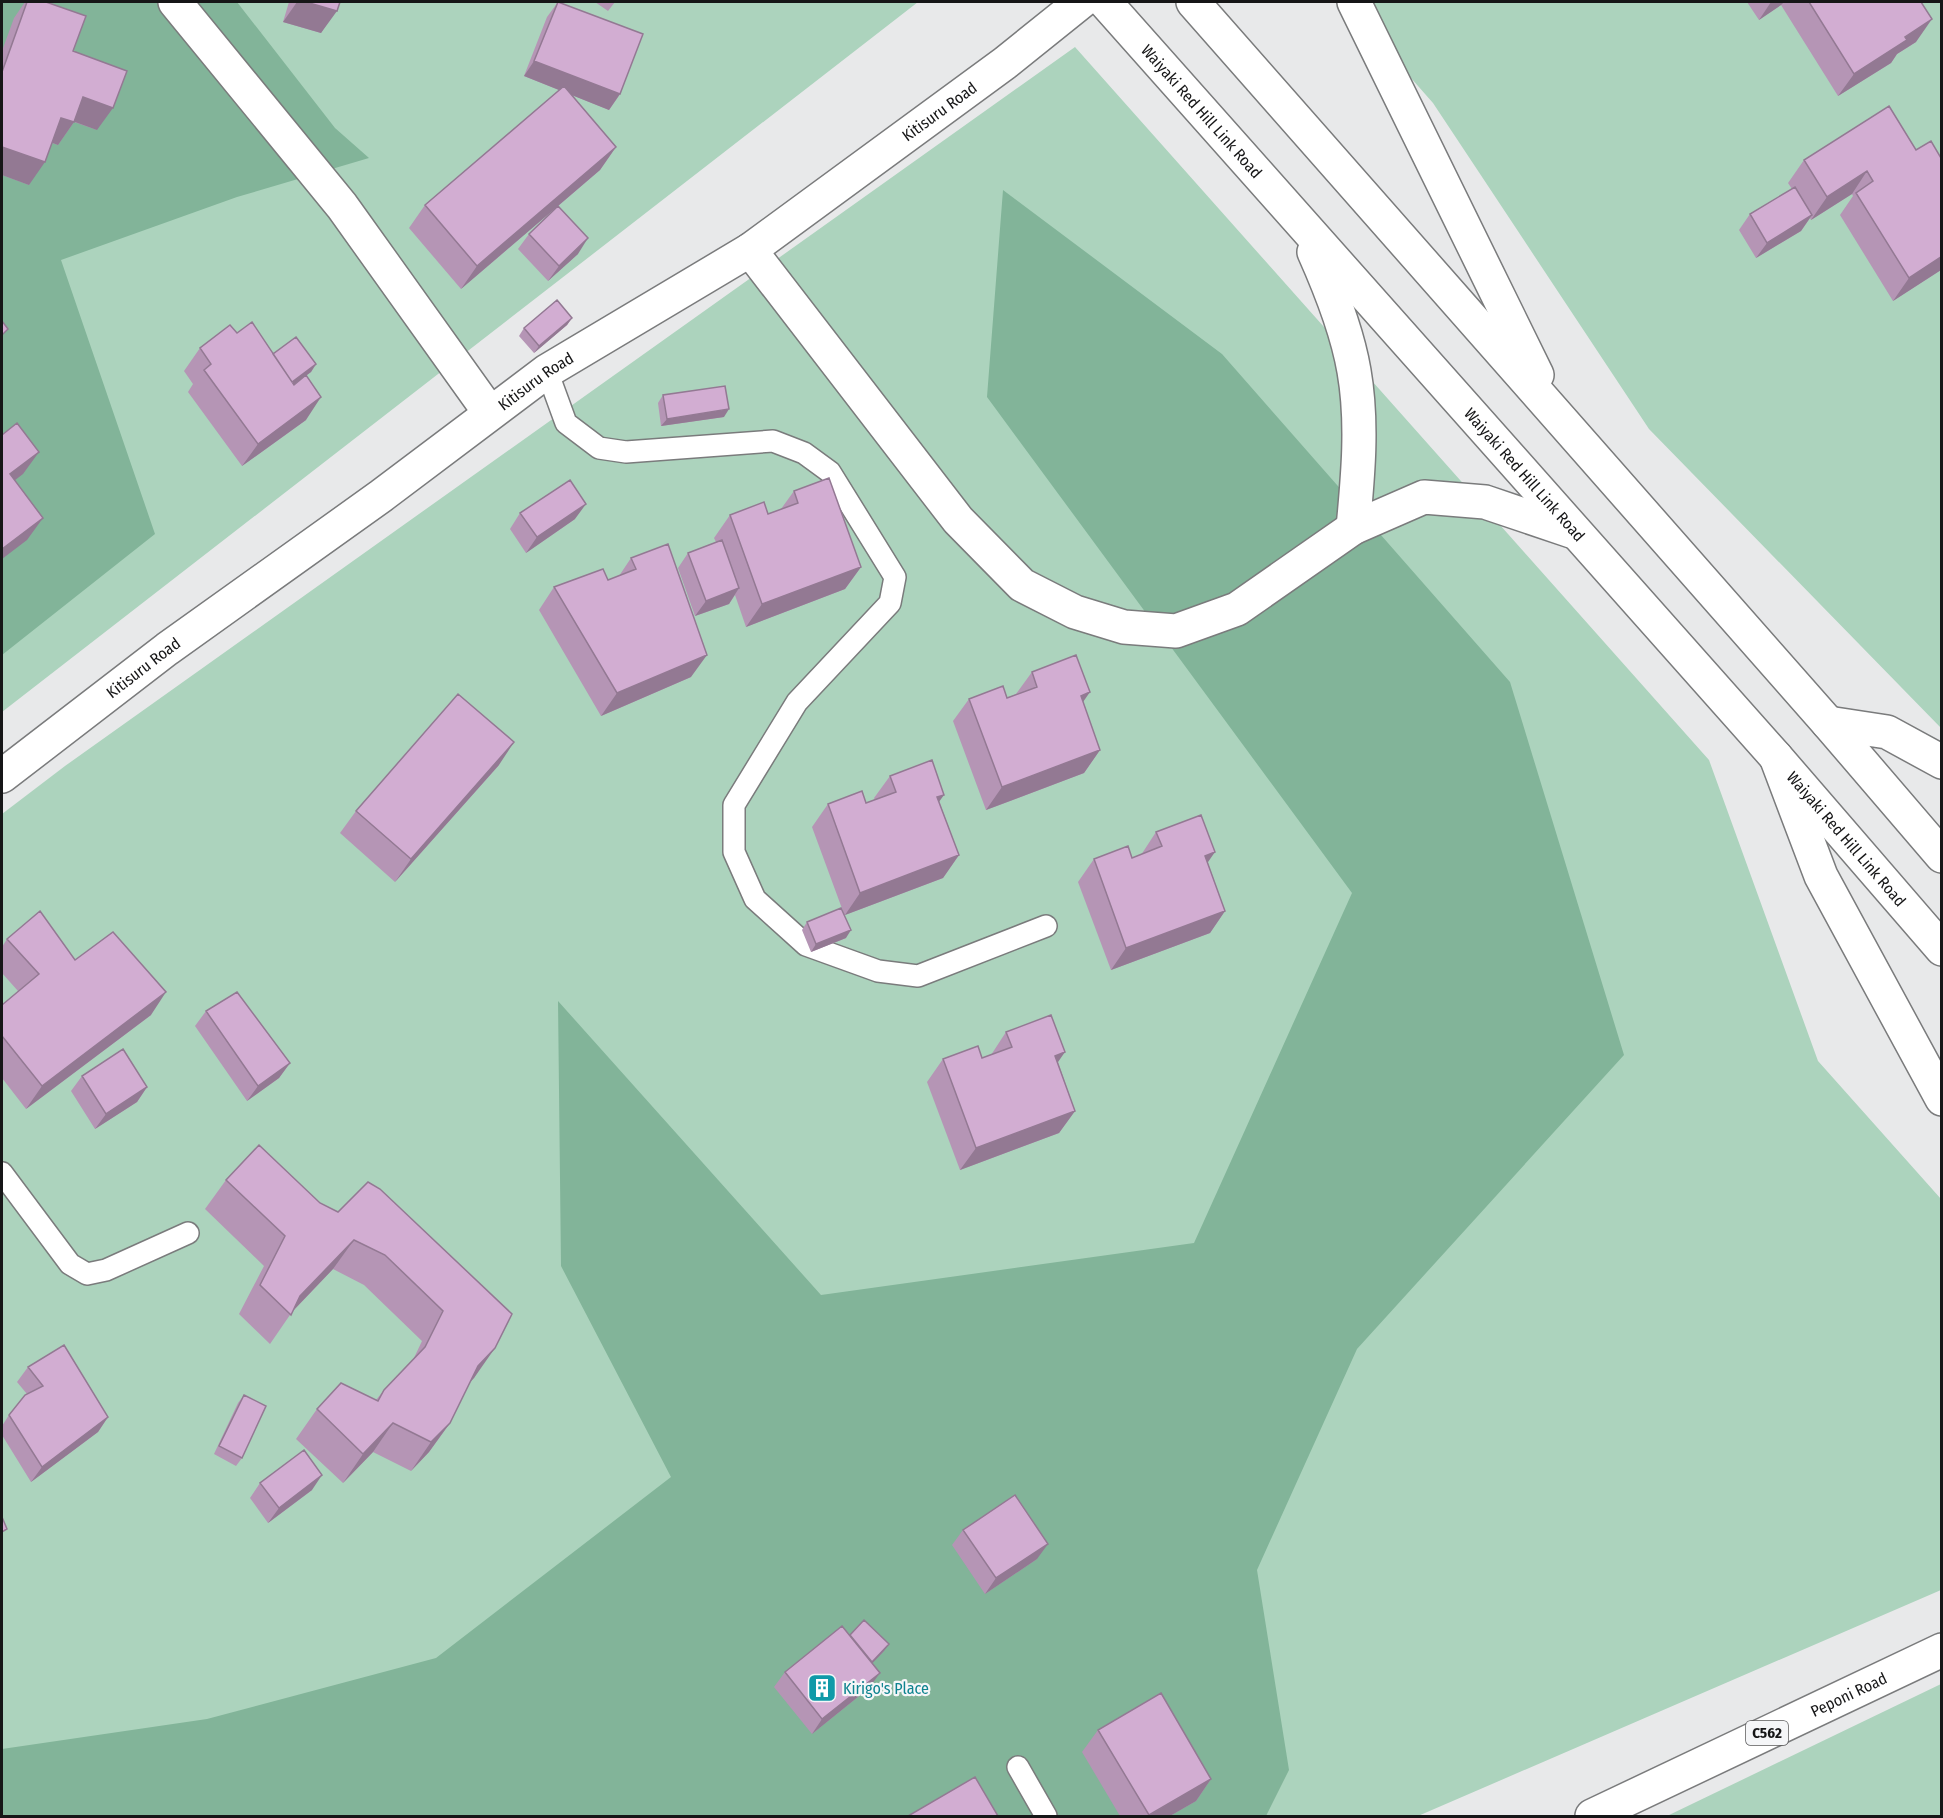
<svg xmlns="http://www.w3.org/2000/svg" width="1943" height="1818" font-family="'Fira Sans Condensed',sans-serif">
<rect width="100%" height="100%" fill="#e8e9ea"/>
<path fill="#acd3bd" d="M2,2h916l-916,710z
M1344,2h597v726l-292,-299 -216,-326z
M1075,47l634,713 109,301 123,138v391l-523,226h-1416v-1002l63,-48z
M1941,1684v132h-274z"/>
<path fill="#82b499" d="M2,2h235l98,126 34,30 -132,39 -176,63 94,274 -153,121z
M1003,190l219,164 288,328 114,373 -267,294 -100,221 32,200 -23,46h-1264v-67l205,-30 229,-61 235,-181 -110,-211 -3,-265 263,294 373,-52 158,-350 -365,-496z"/>
<g fill="none" stroke-linecap="round" stroke-linejoin="round">
<g stroke="#7a7b7c" stroke-width="24">
<path id="service" d="M547,371l19,52 33,25 27,4 147,-11 31,12 26,19 65,105 -5,26 -93,99 -63,103v47l21,47 51,46 72,26 40,5 128,-50
M2,1173l68,91 17,10 19,-4 82,-37
M1018,1767l28,49"/>
</g>
<g stroke="#7a7b7c" stroke-width="36">
<path id="minor" d="M175,2l167,204 148,207"/>
</g>
<g stroke="#7a7b7c" stroke-width="36">
<g id="tertiary">
<path id="s1" d="M2,776l165,-127 214,-153 166,-125 203,-121 255,-187 76,-61"/>
</g>
</g>
<g stroke="#7a7b7c" stroke-width="36">
<g id="secondary">
<path id="s2" d="M1105,2l671,755 166,192"/>
<path d="M1193,2l635,721 114,133"/>
<path d="M1354,2l183,373"/>
<path d="M750,250l208,270 64,65 53,27 49,15 52,4 61,-22 116,-81 71,-31 61,5 86,29"/>
<path d="M1314,252c17,38 33,78 40,119 9,51 4,105 -1,157"/>
</g>
</g>
<g stroke="#7a7b7c" stroke-width="36">
<g id="primary">
<path d="M1828,723l59,9 55,30"/>
<path d="M1776,757l45,119 121,223"/>
<path id="s3" d="M1592,1816l350,-166"/>
</g>
</g>
<use href="#service" stroke="#fff" stroke-width="21"/>
<use href="#minor" stroke="#fff" stroke-width="33"/>
<use href="#tertiary" stroke="#fff" stroke-width="33"/>
<use href="#secondary" stroke="#fff" stroke-width="33"/>
<use href="#primary" stroke="#fff" stroke-width="33"/>
</g>
<path fill="#b595b5" d="M25,2h21l27,49 24,79 -23,-8 -16,23 -6,-2 -23,42 -27,-10v-124l12,-33z
M289,2h51l-19,31 -38,-11z
M558,2l62,92 -11,16 -37,-15 44,52 -16,23 -139,119 -52,-61 16,-23 134,-115 -35,-14 23,-59z
M595,2h20l-7,9z
M1747,2h174l-5,40 -19,12 -6,9 -53,33 -57,-91 -22,15z
M1916,150l25,120 -48,31 -53,-86 13,-19 -1,-2 -41,26 -1,-2 -9,13 -45,27 -17,-28 11,-16 42,-25 -4,-6 16,-23z
M529,234l49,20 -30,27 -30,-32z
M572,318l-5,7 -33,28 -15,-17 5,-8z
M237,333l36,21 43,10 -5,8 -18,13 13,35 -64,46 -54,-74 5,-8 -9,-13 16,-23z
M663,395l61,22 -63,9 -3,-23z
M794,491l67,76 -16,22 -99,38 -11,-32 -6,9 -34,12 -17,-48 10,-15 28,-11 -2,-4 16,-23 38,-1 13,-5z
M520,513l55,6 -49,34 -16,-24z
M631,558l60,119 -90,39 -62,-106 15,-23 54,-7 11,-4z
M1032,672l51,30 17,48 -16,23 -98,37 -33,-89 16,-22 38,-1 9,-4z
M499,765l-104,117 -55,-49 16,-22z
M890,776l49,25 20,54 -16,23 -98,37 1,23 -35,14 -9,-22 5,-8 37,-8 -32,-87 16,-23 38,-1 9,-3 -1,-2z
M1156,832l52,31 17,48 -15,22 -99,37 -33,-88 16,-23 38,-1 9,-3z
M7,939l144,76 -125,94 -24,-31v-73l16,-14 -16,-18v-26z
M206,1011l84,52 -11,15 -32,23 -52,-75z
M1006,1032l52,30 17,49 -16,22 -99,37 -33,-88 16,-23 39,-1 9,-3z
M82,1076l65,11 -10,15 -42,27 -24,-38z
M226,1180l94,23 192,111 -38,64 -5,5 -19,40 -21,29 -18,19 -38,-19 -30,31 -47,-44 21,-30 59,-9 8,-10 29,-30 9,-19 -58,-56 -31,-16 -41,43 -22,32 -31,-30 25,-48 -59,-57z
M28,1367l80,50 -10,15 -67,50 -29,-47v-9l7,-11 18,-21 -10,-12z
M244,1395l-2,63 -6,8 -22,-12 24,-51z
M260,1483l52,7 -44,33 -18,-25z
M963,1530l74,29 -52,35 -33,-49z
M884,1651l-12,12 -3,25 -57,46 -38,-47 11,-15z
M1098,1730l113,49 -15,22 -26,15h-50l-38,-64z"/>
<path fill="#937993" d="M297,2h9l31,9 -16,22 -38,-11z
M1771,2h13l-3,3 -22,15z
M1932,19l-16,23 -19,12 -6,9 -53,33 16,-22 51,-37z
M534,61l86,33 -11,16 -85,-34z
M83,97l30,11 -16,22 -30,-11z
M61,118l13,4 -16,23 -13,-5z
M2,147l43,15 -16,23 -27,-10z
M616,147l-16,23 -139,119 16,-23z
M1867,171l-15,23 -41,26 16,-23z
M1812,215l-11,16 -45,27 11,-15z
M588,238l-10,16 -30,27 11,-15z
M1941,257v13l-48,31 16,-23z
M572,318l-5,7 -33,28 5,-7z
M316,364l-5,8 -27,20 5,-8z
M321,397l-15,23 -64,46 16,-22z
M729,409l-5,8 -63,9 6,-7z
M39,452l-16,22 -21,16 8,-16z
M586,504l-11,15 -49,34 11,-16z
M43,518l-16,22 -25,19v-10z
M861,567l-16,22 -99,38 16,-23z
M739,588l-10,16 -34,12 11,-15z
M707,655l-16,22 -90,39 16,-23z
M1090,692l-16,23 7,-19z
M514,742l-15,23 -104,117 16,-23z
M1100,750l-16,23 -98,37 16,-23z
M944,795l-16,22 9,-20z
M1215,852l-16,23 6,-19z
M959,855l-16,23 -98,37 15,-22z
M1225,911l-15,22 -99,37 15,-22z
M851,930l-5,8 -35,14 5,-8z
M166,992l-15,23 -125,94 16,-23z
M1065,1052l-16,23 6,-19z
M290,1063l-11,15 -32,23 11,-15z
M147,1087l-10,15 -42,27 11,-15z
M1075,1111l-16,22 -99,37 16,-22z
M354,1240l-21,29 -43,45 10,-18z
M495,1348l-21,30 -17,18 21,-30z
M108,1417l-10,15 -67,50 11,-15z
M393,1423l-20,29 -30,31 20,-29z
M450,1423l-21,29 -18,19 20,-29z
M322,1475l-10,15 -44,33 11,-15z
M1048,1544l-11,15 -52,35 11,-16z
M889,1644l-5,7 -18,19 6,-8z
M880,1673l-11,15 -57,46 10,-15z
M1211,1779l-15,22 -26,15h-22z"/>
<path fill="#d2add2" stroke="#937993" stroke-width="1.5" d="M27,2h19l40,14 -13,35 54,20 -14,37 -30,-11 -9,25 -13,-4 -16,44 -43,-15v-75z
M306,2h34l-3,9z
M558,2l85,32 -23,60 -86,-33z
M1809,2h112l11,17 -27,18 2,3 -53,34z
M564,86l52,61 -139,119 -52,-61z
M1889,106l27,44 15,-9 10,17v99l-32,21 -53,-85 17,-12 -6,-10 -40,26 -23,-37z
M1795,187l17,28 -45,28 -17,-29z
M558,206l30,32 -29,28 -30,-32z
M557,300l15,18 -33,28 -15,-18z
M2,321l6,8 -6,6z
M252,322l42,63 12,-10 15,22 -63,47 -54,-74 7,-6 -11,-16 30,-23 7,8z
M296,337l20,27 -24,18 -19,-28z
M725,386l4,23 -62,10 -4,-24z
M17,423l22,29 -29,22 33,44 -41,31v-114z
M829,478l32,89 -99,37 -32,-89 34,-13 4,12 30,-11 -4,-12z
M570,480l16,24 -49,33 -17,-24z
M722,540l17,48 -33,13 -18,-48z
M668,544l39,111 -90,38 -63,-106 49,-18 5,11 28,-11 -5,-11z
M1076,655l14,37 -9,4 19,54 -98,37 -33,-88 34,-13 4,12 30,-11 -5,-15z
M458,694l56,48 -103,117 -55,-48z
M932,760l12,35 -7,2 22,58 -99,38 -32,-89 34,-13 4,12 30,-11 -6,-16z
M1201,815l14,37 -10,4 20,55 -99,37 -32,-89 34,-13 4,12 30,-12 -6,-14z
M841,908l10,22 -35,14 -9,-22z
M40,911l35,49 38,-28 53,60 -124,94 -40,-50v-31l37,-31 -32,-35z
M237,992l53,71 -32,23 -52,-75z
M1051,1015l14,37 -10,4 20,55 -99,37 -33,-89 35,-13 4,12 30,-11 -6,-15z
M123,1049l24,38 -41,27 -24,-38z
M259,1145l61,58 18,9 30,-30 12,7 132,125 -17,34 -17,18 -28,57 -19,19 -38,-19 -30,31 -46,-45 24,-26 37,18 6,-11 41,-43 18,-36 -58,-56 -31,-15 -54,56 -9,19 -31,-30 25,-49 -59,-56z
M64,1345l44,72 -66,50 -33,-52 16,-20 18,-9 -15,-19z
M244,1395l22,11 -24,52 -23,-12z
M304,1450l18,25 -43,33 -19,-25z
M1015,1495l33,49 -52,34 -33,-48z
M2,1517l5,12 -5,3z
M864,1620l25,24 -17,18 -22,-27z
M842,1626l38,47 -58,46 -37,-47z
M1161,1693l50,86 -62,36 -51,-85z
M975,1777l23,39h-90z"/>
<defs>
<g id="building-square" transform="scale(1.5)"><rect x="-9" y="-9" width="18" height="18" rx="4" fill="#0f9aa8" stroke="#f5f6f8"/><path d="M-4-6H4V6H1V3H-1V6H-4ZM-2.5-4.3h1.7v1.8h-1.7ZM.8-4.3h1.7v1.8H.8ZM-2.5-1h1.7V.8h-1.7ZM.8-1h1.7V.8H.8Z" fill="#fff"/></g>
</defs>
<g fill-rule="evenodd">
<use href="#building-square" x="822" y="1688"/>
</g>
<g text-anchor="middle" dominant-baseline="central" stroke-width="4.5" stroke-linejoin="round" paint-order="stroke">
<rect fill="#f5f6f8" stroke="#59595a" stroke-width="1.5" x="1746" y="1721" width="42" height="24" rx="4.5"/>
<g font-size="15" font-weight="bold" fill="#161617">
<text x="1767" y="1733">C562</text>
</g>
<g font-size="16" fill="#161617" stroke="#f5f6f8">
<text stroke="none"><textPath href="#s1" startOffset="1150">Kitisuru Road</textPath></text>
<text stroke="none"><textPath href="#s2" startOffset="146">Waiyaki Red Hill Link Road</textPath></text>
<text stroke="none"><textPath href="#s1" startOffset="664">Kitisuru Road</textPath></text>
<text stroke="none"><textPath href="#s2" startOffset="632">Waiyaki Red Hill Link Road</textPath></text>
<text stroke="none"><textPath href="#s1" startOffset="178">Kitisuru Road</textPath></text>
<text stroke="none"><textPath href="#s2" startOffset="1118">Waiyaki Red Hill Link Road</textPath></text>
<text stroke="none"><textPath href="#s3" startOffset="284">Peponi Road</textPath></text>
</g>
<g font-size="16" fill="#0d838f" stroke="#f5f6f8" text-anchor="start">
<text x="843" y="1688">Kirigo's Place</text>
</g>
</g>
<rect width="1943" height="1818" fill="none" stroke="#161617" stroke-width="6"/>
</svg>
